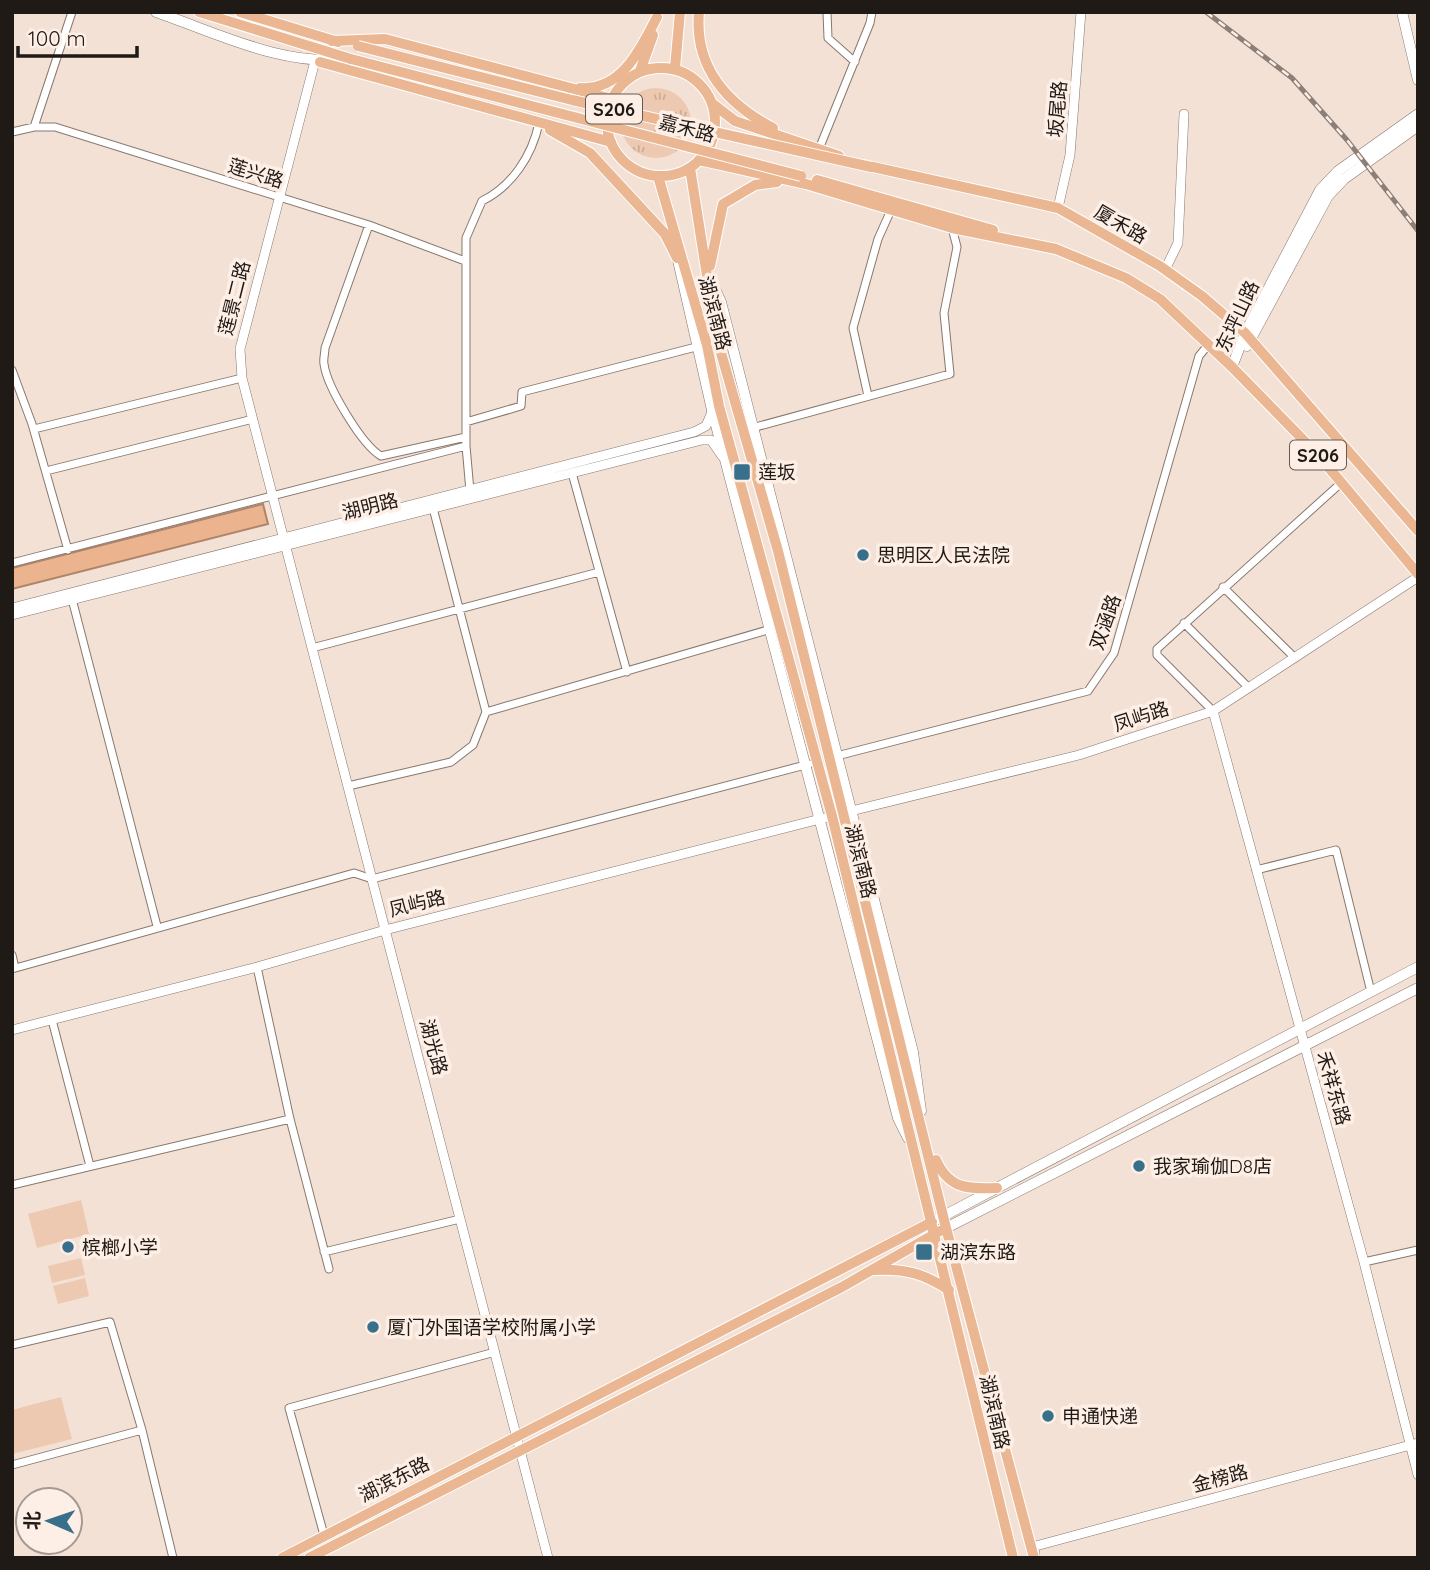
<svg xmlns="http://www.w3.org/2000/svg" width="1430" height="1570" font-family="Quicksand,'Noto Sans SC',sans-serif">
<defs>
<pattern id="grass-tufts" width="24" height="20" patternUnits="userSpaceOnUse" patternTransform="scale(1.75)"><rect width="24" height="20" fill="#edc9b1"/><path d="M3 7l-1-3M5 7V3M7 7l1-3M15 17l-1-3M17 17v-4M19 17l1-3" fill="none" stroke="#cbac98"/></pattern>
</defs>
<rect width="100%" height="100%" fill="#f3e1d6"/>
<path fill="url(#grass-tufts)" d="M621 123a35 35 0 1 1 70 0a35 35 0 1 1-70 0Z"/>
<path fill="#edc9b1" d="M81,1200l8,34 -52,14 -9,-34z
M81,1258l4,17 -33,8 -4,-17z
M85,1278l4,18 -31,8 -5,-18z
M61,1397l11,42 -60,15v-44z"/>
<path fill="#ebb38e" stroke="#ae856a" stroke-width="2" d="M263,504l5,20 -256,65v-21z"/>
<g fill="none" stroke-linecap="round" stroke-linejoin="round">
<g stroke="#88786e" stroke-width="9">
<path id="minor" d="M827,12l1,26 27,24
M34,127l38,-115
M12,132l22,-5h21l314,98 96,36
M819,149l51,-126 2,-11
M369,225l-44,123c0,5 -2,11 -1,16 3,23 38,81 57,92l85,-19
M12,370l20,54 36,126
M868,396l-15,-68 25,-89 13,-29
M466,422l55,-16 1,-14 174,-45
M752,428l198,-54 -6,-61 13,-66 -5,-19
M34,429l208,-51
M46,471l207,-52
M572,473l55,199
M470,491l-4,-45v-208l16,-37c30,-15 50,-45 57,-78
M433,508l53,204
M12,563l454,-117
M1223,587l72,71
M72,599l85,327
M1184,623l65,65
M312,648l287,-76
M1213,711l-56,-56v-6l184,-166
M833,757l255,-66 26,-38 85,-297 10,-12
M348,786l103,-24 22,-17 13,-33 285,-83
M1256,870l80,-20 35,142
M12,955l3,13
M257,967l33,152 39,150
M12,969l342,-96 18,6 437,-115
M52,1020l38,146
M12,1185l278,-66
M324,1252l136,-33
M1364,1262l54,-12
M12,1345l98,-23 32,108 31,128
M12,1465l130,-35
M324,1535l-35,-127 206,-56"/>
</g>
<g stroke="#88786e" stroke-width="10">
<path id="tertiary" d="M315,61l-75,288 2,29 306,1180
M1058,208l12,-53 11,-143
M1165,270l13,-27 6,-129
M12,608l682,-176 12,-6 6,-14
M12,615l690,-175h9l11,16
M1213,711l151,551 54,213
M847,812l232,-57 134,-44 205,-134
M12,1030l245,-63 128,-37 447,-114
M1035,1553l-3,-6 386,-104"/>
</g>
<g stroke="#88786e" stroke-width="11">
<path id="secondary" d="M156,12c64,22 127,55 195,47
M1402,12l16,68
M677,256l35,154 186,708 10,20
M709,276l12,26 192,750 8,59
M1247,346l81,-150 16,-17 74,-53
M1232,367l13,-34 75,-143 18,-19 80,-57
M932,1222l486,-255
M946,1228l472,-240"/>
</g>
<g stroke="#fff" stroke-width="12">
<path id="primary" d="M199,12l152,47
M240,12l98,30
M699,12c-5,55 28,92 74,116
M332,41l53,-2 227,60
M320,62l291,80
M675,68l5,-56
M607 122a54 54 0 1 1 108 0a54 54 0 1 1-108 0Z
M640,71l13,-36
M580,88c42,3 61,-40 77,-71
M713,104l22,17 104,35
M550,130l40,23 75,81 12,24
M699,160l107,24 146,44 104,21 70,29 34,21 72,68 87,89 99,118
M864,165l194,43 102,58 42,30 43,37 173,198
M690,168l27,171 61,212 168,677 88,330
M658,176l49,169 12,61 113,410 181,742
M817,180l176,50
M710,266l13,-62 32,-19 22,-3
M936,1160c13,30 34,29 61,28
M875,1270c30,-2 49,4 74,20
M282,1558l650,-336
M309,1558l533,-271 98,-56"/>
</g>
<use href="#minor" stroke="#fff" stroke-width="7"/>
<use href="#tertiary" stroke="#fff" stroke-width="9"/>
<use href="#secondary" stroke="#fff" stroke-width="10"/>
<use href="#primary" stroke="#eab792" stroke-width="10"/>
<g stroke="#8b7f78" stroke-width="5">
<path id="rail" d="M1206,12l86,66 55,62 71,91"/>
</g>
<use href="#rail" stroke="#feefe6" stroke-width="2.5" stroke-dasharray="8" stroke-linecap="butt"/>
<g stroke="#fff" stroke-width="12" stroke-linecap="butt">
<path id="primary-bridge" d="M358,46l214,54 299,67
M351,59l450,117"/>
</g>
<use href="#primary-bridge" stroke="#eab792" stroke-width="10"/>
</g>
<g fill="#386f8a" stroke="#feefe6" stroke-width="2.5">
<rect x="733" y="463" width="18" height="18" rx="3.5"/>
<circle cx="863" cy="555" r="7"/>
<circle cx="1139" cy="1166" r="7"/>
<circle cx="68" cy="1247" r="7"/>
<rect x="915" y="1243" width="18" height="18" rx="3.5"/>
<circle cx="373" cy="1327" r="7"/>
<circle cx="1048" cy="1416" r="7"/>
</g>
<g text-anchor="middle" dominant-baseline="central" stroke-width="7" stroke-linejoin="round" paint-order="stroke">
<g fill="#feefe6" stroke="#635a54" stroke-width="2">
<rect x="586" y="94.5" width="56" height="29" rx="5"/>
<rect x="1290" y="440.5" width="56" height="29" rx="5"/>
</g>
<g font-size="18" font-weight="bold" fill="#201a16">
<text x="614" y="109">S206</text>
<text x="1318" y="455">S206</text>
</g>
<g font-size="19" fill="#201a16" stroke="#feefe6">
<text transform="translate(1057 109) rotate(-85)">坂尾路</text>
<text transform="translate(687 128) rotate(15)">嘉禾路</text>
<text transform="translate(256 173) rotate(17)">莲兴路</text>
<text transform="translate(1121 224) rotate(30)">厦禾路</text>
<text transform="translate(234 298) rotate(-76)">莲景二路</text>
<text transform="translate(715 313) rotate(75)">湖滨南路</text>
<text transform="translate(1237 316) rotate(-65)">东坪山路</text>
<text transform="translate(370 506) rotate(-14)">湖明路</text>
<text transform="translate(1105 622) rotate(-71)">双涵路</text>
<text transform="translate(1141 716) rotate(-18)">凤屿路</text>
<text transform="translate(861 861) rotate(76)">湖滨南路</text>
<text transform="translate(417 903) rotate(-14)">凤屿路</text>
<text transform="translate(434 1047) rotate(75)">湖光路</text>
<text transform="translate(1334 1088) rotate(74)">禾祥东路</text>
<text transform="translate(995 1412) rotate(77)">湖滨南路</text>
<text transform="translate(1220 1478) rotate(-15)">金榜路</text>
<text transform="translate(394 1479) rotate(-27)">湖滨东路</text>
</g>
<g font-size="19" fill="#201a16" stroke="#feefe6" text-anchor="start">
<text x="758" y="472">莲坂</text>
<text x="877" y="555">思明区人民法院</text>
<text x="1153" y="1166">我家瑜伽D8店</text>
<text x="82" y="1247">槟榔小学</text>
<text x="940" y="1252">湖滨东路</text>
<text x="387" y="1327">厦门外国语学校附属小学</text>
<text x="1062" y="1416">申通快递</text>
</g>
</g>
<rect width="1430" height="1570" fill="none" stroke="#201a16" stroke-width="28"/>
<g transform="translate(49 1521) rotate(272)"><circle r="33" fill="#feefe6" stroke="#a59a93" stroke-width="2"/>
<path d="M0-5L12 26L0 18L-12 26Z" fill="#386f8a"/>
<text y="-10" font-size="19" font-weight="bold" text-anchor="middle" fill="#201a16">北</text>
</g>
<path d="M18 46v10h119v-10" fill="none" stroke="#201a16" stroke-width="3.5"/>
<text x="28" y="46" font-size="21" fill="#201a16" stroke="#feefe6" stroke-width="5" paint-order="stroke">100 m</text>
</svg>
